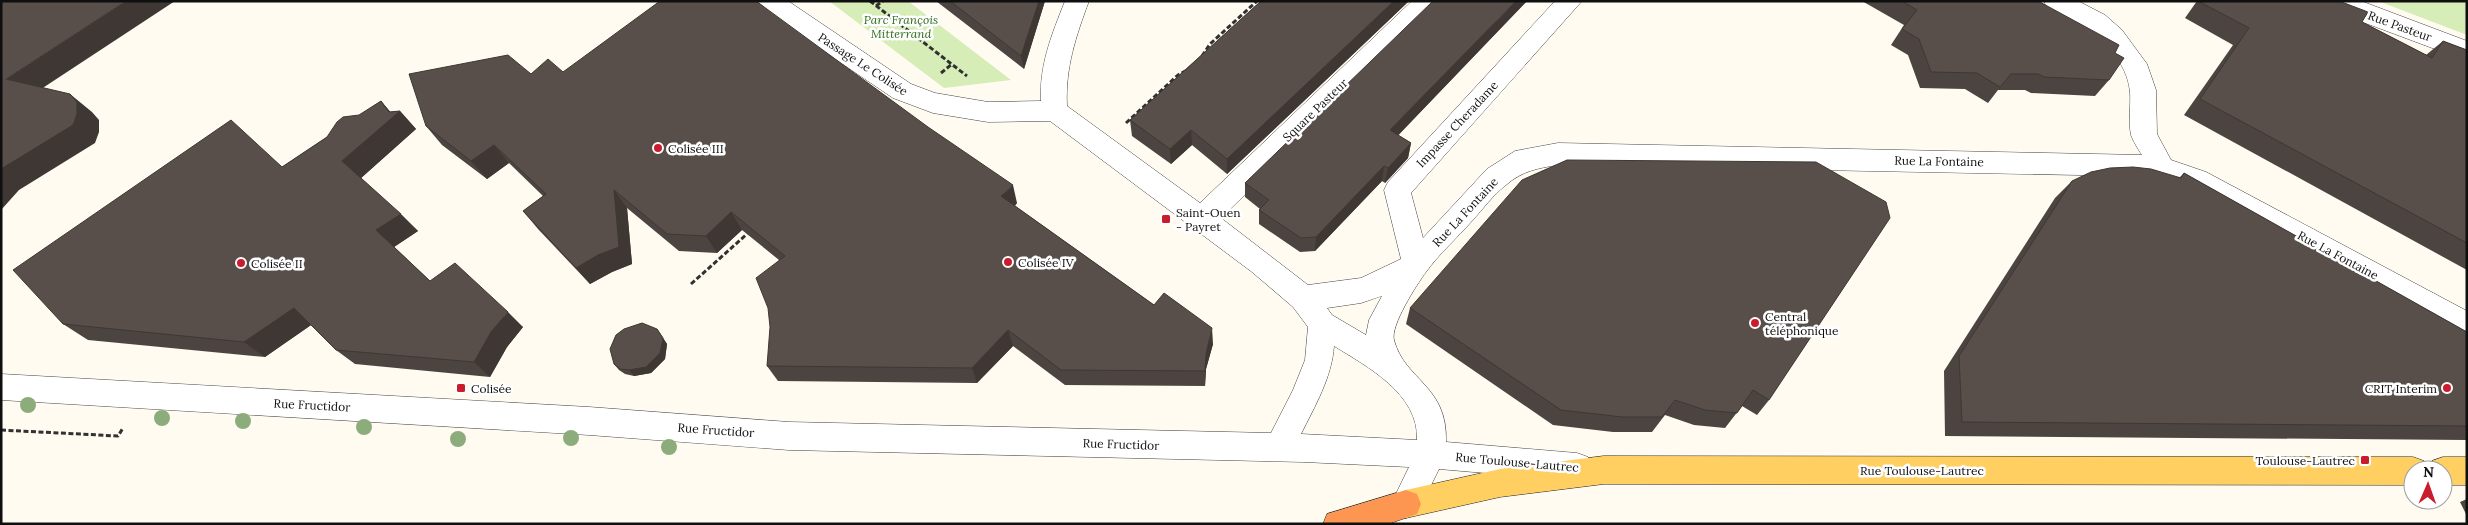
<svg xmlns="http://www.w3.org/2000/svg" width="2468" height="525" font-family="Lora,serif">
<rect width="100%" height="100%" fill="#fffbf1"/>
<path fill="#d6edb7" d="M829,1h79l103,79 -67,8z
M2378,1h89v34z"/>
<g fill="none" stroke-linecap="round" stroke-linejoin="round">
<g stroke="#424242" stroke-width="1">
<path id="minor" d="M757,1h31l123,83 24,9 53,9 53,-1c-2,-36 11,-67 24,-100h24c-13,35 -24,67 -22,105l133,97 212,-202h28l-3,7 -216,210 87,67 53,-7 40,-19 -17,-69 4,-8 167,-181h27l-171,192 12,45 64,-69 28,-18 43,-8 584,12c-4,-6 -9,-14 -11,-20 -3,-14 0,-29 -1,-43 -4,-43 -49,-67 -83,-84l-3,-7h34l27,14 17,15 25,34 9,26 1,44 14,26 35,12 261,139v26l-279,-149 -26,-9 -32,-3 -572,-11c-20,3 -36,6 -52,20 -13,10 -23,24 -34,36 -15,17 -33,33 -46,51 -9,12 -36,54 -32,68 11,41 54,45 52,102l131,11 11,4 4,10 -4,10 -11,4 -138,-12 -22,45 -11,4 -11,-4 -4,-10 18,-37 -105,-5 -515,-12 -200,-15 -588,-35v-26l588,33 200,15 482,11 22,-43 12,-30 3,-33 -15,-20 -41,-35 -202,-151 -62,1 -55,-9 -40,-15 -133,-90zM1382,296l-13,24 -3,15 -34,-20 -5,-7 34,-5zM1334,346c34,21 85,48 83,94l-116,-6c14,-28 31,-57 33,-88z
M2322,1h39l106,40v20l-142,-53z"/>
</g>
<g stroke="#202020" stroke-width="1">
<path id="major" d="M1604,456l809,1 11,4 4,9h-15v15l-809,-1 -104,13 -94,21 -11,-4 -4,-10 4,-10 11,-4 94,-21z
M2443,457h24v28h-24v-15h-15l4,-9z"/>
</g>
<g stroke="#202020" stroke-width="1">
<path id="highway" d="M1406,490l11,4 4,10 -4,10 -29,10h-65l4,-10z"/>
</g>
<path stroke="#313131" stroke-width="3" stroke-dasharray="5 2.5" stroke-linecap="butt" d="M870,1l97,75
M876,6l7,-5
M1202,56l8,-12 47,-43
M941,73l11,-9
M1126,123l52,-48 9,-5
M691,284l56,-50
M1,430l117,6 5,-8"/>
<use href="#minor" fill="#fff" fill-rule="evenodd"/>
<use href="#major" fill="#ffd061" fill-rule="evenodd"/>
<use href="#highway" fill="#fd9651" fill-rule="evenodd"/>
</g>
<g fill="#8dac7b">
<circle cx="28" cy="405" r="8"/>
<circle cx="162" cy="418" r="8"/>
<circle cx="243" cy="421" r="8"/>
<circle cx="364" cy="427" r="8"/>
<circle cx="571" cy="438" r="8"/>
<circle cx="458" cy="439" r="8"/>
<circle cx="669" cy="447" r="8"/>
</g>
<path fill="#4c4440" d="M936,1h109l-21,68z
M1261,1h148l-182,173 -35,-29 -21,19 -39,-28 -2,-16z
M1527,1l-129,134 13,8 -3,15 -23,25 -3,-2 -67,70 -15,1 -41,-28v-14l1,-1 -15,-12v-14z
M1862,1h176l77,52 -6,27 -14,16 -64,-3 -6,-3h-27l-10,13 -23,-14 -45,-1 -12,-33 -17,-10 13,-20z
M2197,1h142l23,21 64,33 17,-14 24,9v220l-283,-155 49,-70 -48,-27z
M563,72l454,131 -2,3 139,99 59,39 -7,25 -1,17 -140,-1 -52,-39 -36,37 -199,-2 -11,-15 12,-106 -37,-30 -25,23 -38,-2 -52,-43 5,56 -20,8 -22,12 -52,-55 -15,-18 20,-15 -34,-33 -22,16 -45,-34 -16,-19 105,-52z
M381,101l9,11 10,-1 16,18 -55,49 57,53 -24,16 36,34 93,46 -16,20 -17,30 -135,-13 -19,-14 -25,-25 -46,32 -177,-17 -25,-16 219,-157z
M1567,160l202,240 -12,15 -15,-9 -17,22 -31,-3 -29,-10 -13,17h-39l-60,-7 -147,-101 4,-16z
M2184,173l283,159v108l-522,-4 -1,-65 111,-173 17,-17 108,-4z
M657,329l10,15 -2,15 -14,14 -17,3 -9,-2 -6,-4 -5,-6z
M2467,499v17l-7,-14z"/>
<path fill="#3e3734" d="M126,1h49l-146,96 -23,-18z
M1039,1h6l-21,68 -3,-13z
M1394,1h15l-182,173v-15z
M1516,1h11l-139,145 2,-16z
M70,94l22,18 7,8v12l-4,11 -76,47 -18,20v-41z
M381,101l13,15 6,-5 16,18 -56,50 -18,-18z
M1191,130l1,15 -21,19 -1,-15z
M1411,143l-3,15 -23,25 3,-15z
M494,145l15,18 -22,16 -16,-18z
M1384,166l-2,15 -67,70 1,-14z
M1013,185l4,18 -11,11 -5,-18z
M614,190l13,18 5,56 -20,8 -22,12 -14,-16z
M731,212l11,18 -25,23 -11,-17z
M401,214l17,17 -24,16 -18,-17z
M294,308l20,15 -49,34 -21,-15z
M508,312l15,15 -16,20 -17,30 -16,-15 17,-30z
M1212,328l1,16 -7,25 -1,17v-15l1,-17z
M657,329l10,15 -2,15 -14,14 -17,3 -5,-6z
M1008,330l5,16 -36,37 -5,-15z"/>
<path fill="#584f4a" stroke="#3e3734" d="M1,1h125l-120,78 64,15 7,8v12l-4,11 -72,44z
M660,1h96l172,126 85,58 -12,11 153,109 10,-12 48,35 -6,26 -1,17 -144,-1 -53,-40 -36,38 -205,-2 3,-39 -2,-19 -12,-30 29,-22 -54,-44 -25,24 -39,-2 -53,-44 5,57 -21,8 -22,13 -53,-57 23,-17 -52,-49 -23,16 -45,-35 -17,-52 99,-19 23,19 17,-15 15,13z
M950,1h89l-18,55z
M1261,1h133l-167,158 -36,-29 -21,19 -40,-29z
M1433,1h83l-126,129 21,13 -23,25 -4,-2 -68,71 -15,1 -42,-28 10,-10 -24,-17z
M1902,1h136l81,44 -4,8 9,5 -15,22 -65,-3 -6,-3h-27l-11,13 -23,-14 -46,-1 -12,-33 -17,-10 15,-19z
M2200,1h139l29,11 -6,10 70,36 11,-17 24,9v193l-267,-144 49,-71 -49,-26z
M381,101l8,11 11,-1 -58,50 59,53 -25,16 54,51 25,-18 53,49 -17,20 -17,30 -138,-12 -42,-42 -50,34 -181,-18 -50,-54 218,-150 51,47 45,-30 10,-15 6,-5 16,-2z
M1567,160l249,2 70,40 4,16 -121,182 -16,-10 -16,23 -32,-3 -30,-10 -13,17h-40l-61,-7 -151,-102 112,-128z
M2133,167l18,2 30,9 3,-5 283,159v94l-505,-4 -3,-66 113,-175 19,-9 19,-4z
M642,323l15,6 6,9 -3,15 -14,14 -17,3 -9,-1 -6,-5 -4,-15 6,-14 8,-6z"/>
<g fill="#c91d2e" stroke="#fff" stroke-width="2">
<circle cx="658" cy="148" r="5"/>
<rect x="1161" y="214" width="10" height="10" rx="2.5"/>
<circle cx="1008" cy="262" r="5"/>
<circle cx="241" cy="263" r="5"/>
<circle cx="1755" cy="323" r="5"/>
<rect x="456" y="383" width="10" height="10" rx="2.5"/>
<circle cx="2447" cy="388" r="5"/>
<rect x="2360" y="455" width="10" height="10" rx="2.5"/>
</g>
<g text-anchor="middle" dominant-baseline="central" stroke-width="5" stroke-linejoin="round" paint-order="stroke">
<g font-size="12" font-style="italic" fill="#2f6c1a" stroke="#fff">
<text x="901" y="19">Parc François<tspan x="901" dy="14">Mitterrand</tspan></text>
</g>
<g font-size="12" fill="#0f0f0f" stroke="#fff">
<text transform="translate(2400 26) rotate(20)">Rue Pasteur</text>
<text transform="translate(863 64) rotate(33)">Passage Le Colisée</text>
<text transform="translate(1315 110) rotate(-44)">Square Pasteur</text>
<text transform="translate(1457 124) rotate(-47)">Impasse Cheradame</text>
<text transform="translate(1939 161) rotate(1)">Rue La Fontaine</text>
<text transform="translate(1465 212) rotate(-47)">Rue La Fontaine</text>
<text transform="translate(2338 255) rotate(28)">Rue La Fontaine</text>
<text transform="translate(312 405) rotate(3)">Rue Fructidor</text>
<text transform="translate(716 430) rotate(4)">Rue Fructidor</text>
<text transform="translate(1121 444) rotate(2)">Rue Fructidor</text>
<text transform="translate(1517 462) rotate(5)">Rue Toulouse-Lautrec</text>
<text x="1922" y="470">Rue Toulouse-Lautrec</text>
</g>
<g font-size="12" fill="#0f0f0f" stroke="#fff" text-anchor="start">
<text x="668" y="148">Colisée III</text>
<text x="1176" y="212">Saint-Ouen<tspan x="1176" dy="14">- Payret</tspan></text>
<text x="1018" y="262">Colisée IV</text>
<text x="251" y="263">Colisée II</text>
<text x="1765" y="316">Central<tspan x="1765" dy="14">téléphonique</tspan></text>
<text x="471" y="388">Colisée</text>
<text x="2437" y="388" text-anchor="end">CRIT Interim</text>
<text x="2355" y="460" text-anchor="end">Toulouse-Lautrec</text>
</g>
</g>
<rect width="2468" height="525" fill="none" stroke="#0f0f0f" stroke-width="5"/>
<g transform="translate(2428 485) rotate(2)"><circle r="24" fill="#ffffff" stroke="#9f9f9f"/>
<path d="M0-4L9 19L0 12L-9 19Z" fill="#c91d2e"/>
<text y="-8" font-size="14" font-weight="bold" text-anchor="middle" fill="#0f0f0f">N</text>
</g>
</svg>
